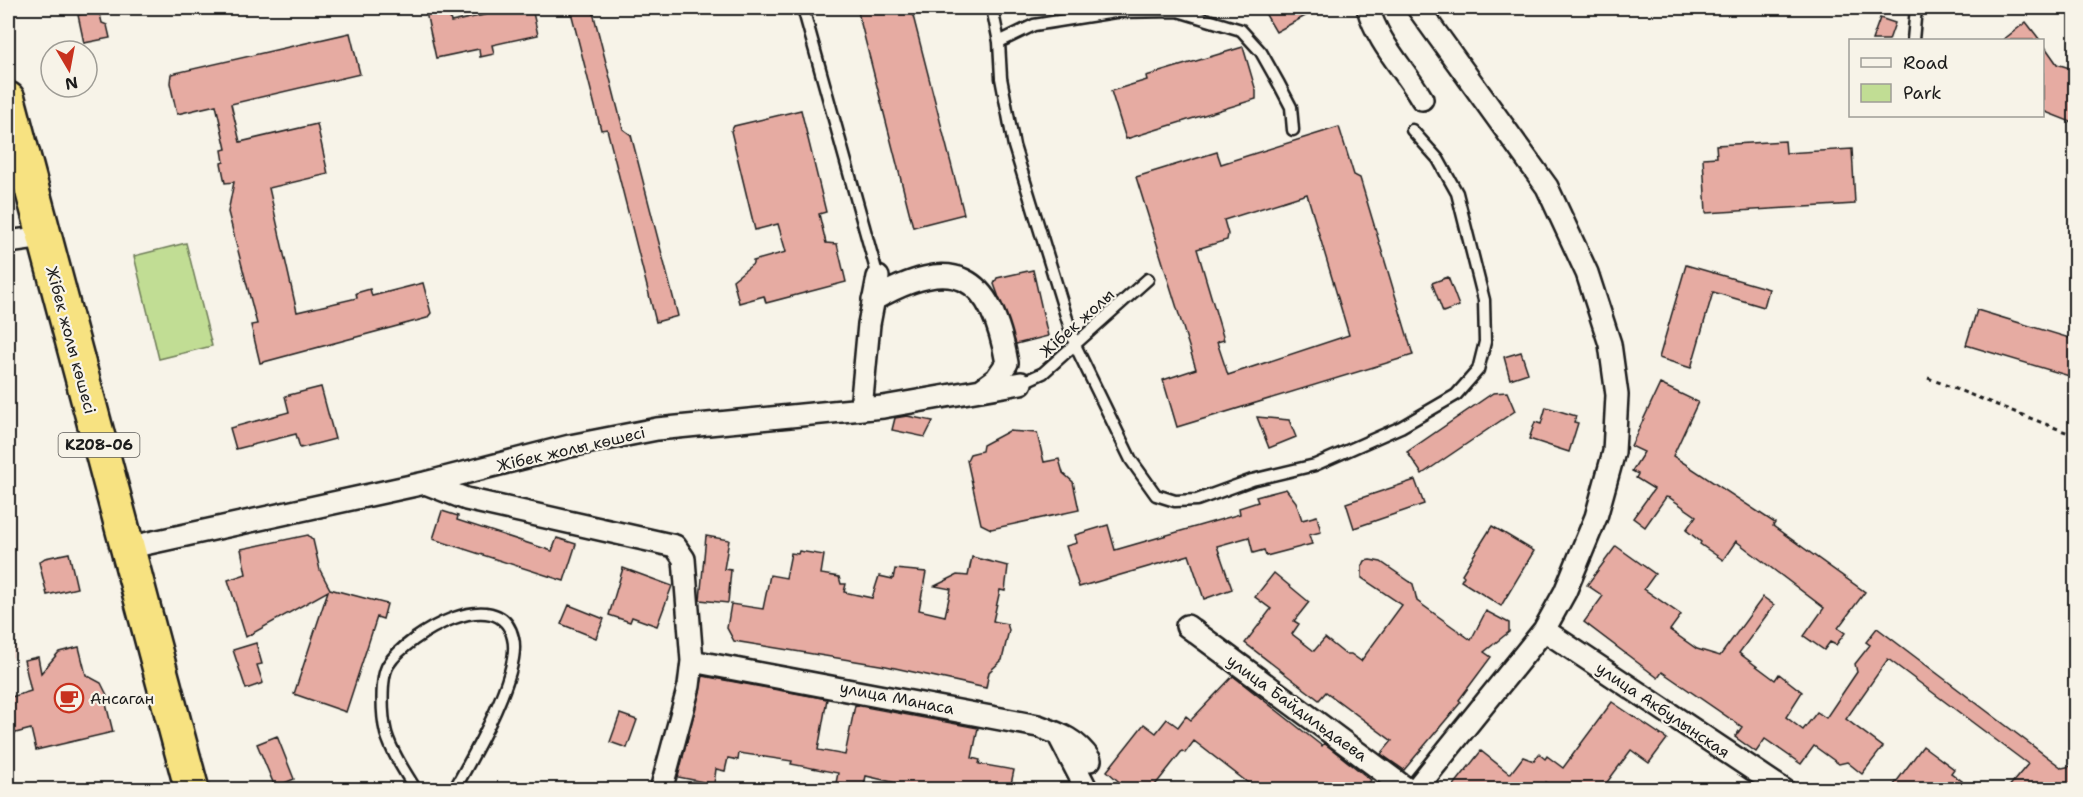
<svg xmlns="http://www.w3.org/2000/svg" width="2083" height="797" font-family="'Shantell Sans',sans-serif">
<rect width="100%" height="100%" fill="#f7f3e8"/>
<filter id="ink" filterUnits="userSpaceOnUse"><feTurbulence type="fractalNoise" baseFrequency=".0167" numOctaves="2"/><feDisplacementMap in="SourceGraphic" scale="12" xChannelSelector="R" yChannelSelector="G"/><feConvolveMatrix kernelMatrix="1 2 1 2 8 2 1 2 1" color-interpolation-filters="sRGB"/></filter>
<g filter="url(#ink)">
<path fill="#f2ddd3" d="M8,627l3,1 6,22 -3,7 -6,2z"/>
<path fill="#c1dd94" stroke="#6e7c58" stroke-width="1.5" d="M186,243l26,103 -53,13 -25,-103z"/>
<path fill="#e6aba2" stroke="#1c1c1c" stroke-width="1.5" fill-rule="evenodd" d="M425,8h23l3,14 66,-14h15l6,27 -46,10 2,9 -14,3 -1,-8 -43,9z
M570,8h22l31,121 8,6 47,181 -22,6 -49,-193 -6,1z
M857,8h54l53,206 -51,13z
M1262,8h58l-44,24z
M99,10l3,13 5,2 3,13 -26,5 -6,-28z
M1880,18l15,5 -6,17h-17z
M2026,22l14,18h-37z
M350,33l10,41 -129,30 9,38 77,-18 11,50 -59,14 28,124 60,-14 -1,-5 14,-4 2,7 51,-13 8,30 -4,5 -167,45 -9,-38 6,-1 -29,-112 6,-30 -9,1 -4,-20 3,-1 -2,-12 4,-1 -10,-44 -39,9 -7,-31 1,-9z
M2043,44l14,20 19,6v54l-33,-13z
M1243,47l13,44v8l-130,40 -15,-48 36,-11 -1,-4z
M801,110l25,102 -7,2 7,29 11,1 9,38 -80,21 -2,-7 -25,7 -6,-23 20,-16v-3l33,-9 -8,-28 -23,6 -24,-99 3,-5z
M1339,127l15,48 6,3 53,177 -236,72 -14,-47 33,-11 -60,-192 81,-25 4,12zM1307,194l42,141 -121,40 -11,-33 7,-2 -27,-91 30,-9 1,-6 -4,-14z
M1785,141l1,12 66,-4 3,55 -149,9 -3,-55 14,-1 -1,-12z
M1686,265l83,24 -5,18 -51,-15 -22,76 -32,-10z
M1033,270l15,66 -32,8 -22,-60 3,-6z
M1448,277l11,29 -16,6 -11,-29z
M1977,310l99,30v38l-110,-33z
M1521,352l7,21 -18,6 -6,-22z
M1660,384l38,18 -25,54 102,67 -2,3 92,66 -27,36 7,5 -9,12 -6,-3 -6,8 -20,-14 20,-28 -88,-67 -13,19 -23,-16 1,-2 -15,-12 10,-14 -26,-18 -4,-1 -21,30 -12,-9 21,-29 -18,-11 2,-4 -6,-3 12,-19 -13,-6z
M321,387l14,52 -35,9 -4,-14 -60,15 -6,-21 59,-16 -4,-16z
M1507,392l8,19 -93,63 -15,-22 86,-59z
M1546,407l30,9 -2,6 4,1 -9,29 -40,-13 6,-17 6,2z
M907,416l26,5 -8,16 -33,-7 3,-12z
M1257,417l32,3 7,17 -27,11z
M1009,431l28,2 7,29 15,-3 4,14 10,9 6,28 -88,19 -10,-5 -14,-64 3,-6 12,-3 1,-6z
M1415,480l9,24 -70,24 -8,-25z
M1286,489l10,13 6,18 15,-4 4,16 -12,3 3,9 -46,12 -2,-6 -11,3 -4,-16 -32,9 15,43 -28,10 -15,-44 -110,32 -13,-41 11,-3 -2,-8 33,-10 7,25 125,-36 -1,-6 19,-6 -2,-5z
M442,511l16,5 -1,4 95,31 5,-13 19,6 -12,37 -131,-42z
M1492,526l42,25 -33,55 -40,-25 3,-5 -2,-2z
M308,535l5,5 7,30 10,19 57,15 -4,15 -6,-2 -31,95 -52,-18 34,-103 -82,46 -18,-57 18,-6 -5,-25z
M706,536l23,4 -5,29 7,1 -3,33 -28,-3z
M1616,546l39,28 -11,15 37,26 -11,15 27,19 23,7 43,-59 11,8 -35,48 36,27 4,-6 23,18 -16,25 17,13 14,-18 9,6 31,-46 -2,-8 15,-19 -4,-3 11,-14 185,140 14,-3v18l-14,6h-55l21,-25 -140,-105 -42,60 37,28 -21,27 -15,-12 -8,2 -25,-18 -13,18 -36,-25 -9,13 -21,-15 7,-10 -80,-55 -4,6 -74,-56 19,-26 -16,-11z
M799,551l25,4 -3,19 18,3 2,7h5l-2,8 28,6 7,-22 14,3 2,-10 31,3 -7,38 26,6 6,-27 -16,-3 22,-11 11,1 4,-19 36,9 -3,25 -5,-1 -7,31 14,3 2,6 -7,30 -13,12 -3,16 -100,-22 -152,-25 -7,-13 4,-24 32,5 7,-34 16,3 5,-25 7,1z
M69,553l8,35 -30,7 -8,-33 6,-4z
M1370,560l11,2 32,22 4,17 54,39 15,-29 23,12v9l-25,20 7,5 -32,43 2,2 -57,68 -23,-16 11,-13 -66,-49 -7,8 -74,-57 26,-34 -16,-12 19,-24 35,29 -15,19 5,3 -7,10 22,17 11,-13 20,16h6l10,7 41,-56 -40,-27v-11l3,-6z
M623,568l49,18 -15,40 -25,-9 -2,5 -21,-7z
M569,605l35,14 -8,19 -35,-14z
M256,643l6,21 -5,1 6,18 -17,6 -13,-39z
M79,647l7,28 15,8 6,12 -2,5 8,32 -77,18 -5,-21 -23,6v-37l23,-7 -7,-31 14,-3 3,16 18,-21z
M703,676l124,23 -9,51 27,5 10,-50 123,23 -6,30 8,2 -1,4 35,6 -4,19h-110l1,-5 -35,-8 -3,13 -27,-6 2,-10 -47,-9 1,-3 -53,-8 -1,7 -10,-2 -3,13 -9,-2 -2,15 -36,-7z
M1233,676l89,70 2,-3 47,37 -7,9h-108l-62,-48 -9,12 -3,-2 -30,38h-25l-20,-18 37,-47 12,9 11,-14 11,8 8,-11 5,4z
M1612,702l55,37 -18,24 -18,-13 -29,39h-46l-10,-7 -6,7h-89l30,-38 29,23 13,-17 11,4 5,-7 6,5 2,-3 16,12z
M620,714l17,6 -10,28 -17,-6z
M277,736l17,43 -19,8 -18,-43z
M1923,746l31,23 -3,4 11,8 -6,8h-65z"/>
<g fill="none" stroke-linecap="round" stroke-linejoin="round">
<g stroke="#1c1c1c" stroke-width="15">
<path id="service" d="M803,8l75,269
M992,8l7,34
M1913,40l3,-32
M1293,130l-2,-23 -12,-23 -18,-32 -20,-22 -63,-19 -63,1 -81,13 -35,17 2,36 13,68 61,199 56,115 25,35 19,6 22,-1 55,-20 63,-15 86,-38 55,-32 22,-25 7,-28 -1,-42 -27,-107 -19,-34 -26,-29
M1021,383l22,-10 105,-94
M416,790c-11,-18 -24,-37 -30,-57 -4,-16 -6,-54 2,-68 19,-31 112,-84 125,-27 9,34 -41,120 -59,152"/>
</g>
<g stroke="#1c1c1c" stroke-width="26">
<path id="minor" d="M1368,8c10,35 35,59 54,91
M8,242l36,-5
M873,300c80,-46 118,-28 134,63l-11,16 -15,11
M861,409l8,-85 9,-47
M425,483l41,16 209,47 9,13 8,102 -3,25 -28,104
M126,548l299,-65 145,-37 87,-17 226,-22 138,-24
M1187,626l221,164
M1544,630l240,160
M692,661l346,65c22,8 39,14 52,34
M1060,738l27,52
M1415,790l129,-160 21,-38 31,-75 18,-65 3,-57 -7,-51 -23,-71 -40,-86 -129,-179"/>
</g>
<g stroke="#1c1c1c" stroke-width="38">
<path id="trunk" d="M8,99l184,691"/>
</g>
<path stroke="#1c1c1c" stroke-width="3" stroke-dasharray="4.5 4.5" stroke-linecap="butt" d="M1928,378l148,58"/>
<use href="#service" stroke="#f7f3e8" stroke-width="10"/>
<use href="#minor" stroke="#f7f3e8" stroke-width="21"/>
<use href="#trunk" stroke="#f7e281" stroke-width="33"/>
</g>
</g>
<defs>
<g id="cafe-ring" transform="scale(1.5)"><circle r="9.5" fill="#f7f3e8" stroke="#c8321e" stroke-width="1.5"/><path d="M-5.5-4.5H6V0H3Q3 3.5 0 3.5H-2.5Q-5.5 3.5-5.5 0ZM3-3.2v2h1.7v-2ZM-6 4.5H4V6H-6Z" fill="#c8321e"/></g>
</defs>
<g fill-rule="evenodd">
<use href="#cafe-ring" x="69" y="698"/>
</g>
<g text-anchor="middle" dominant-baseline="central" stroke-width="4.5" stroke-linejoin="round" paint-order="stroke">
<rect fill="#f7f3e8" stroke="#5e5c59" stroke-width="1.5" x="58.5" y="433" width="81" height="24" rx="4.5"/>
<g font-size="15" font-weight="bold" fill="#1c1c1c">
<text x="99" y="445">KZ08-06</text>
</g>
<g font-size="16" fill="#1c1c1c" stroke="#f7f3e8">
<text transform="translate(1077 323) rotate(-42)">Жібек жолы</text>
<text transform="translate(71 340) rotate(75)">Жібек жолы көшесі</text>
<text transform="translate(571 449) rotate(-13)">Жібек жолы көшесі</text>
<text transform="translate(897 698) rotate(11)">улица Манаса</text>
<text transform="translate(1297 708) rotate(36)">улица Байдильдаева</text>
<text transform="translate(1663 710) rotate(34)">улица Акбулынская</text>
</g>
<g font-size="16" fill="#1c1c1c" stroke="#f7f3e8" text-anchor="start">
<text x="90" y="698">Ансаган</text>
</g>
</g>
<rect width="2083" height="797" fill="none" stroke="#f7f3e8" stroke-width="30"/>
<rect x="15" y="15" width="2053" height="767" fill="none" stroke="#1c1c1c" stroke-width="2" filter="url(#ink)"/>
<rect x="1849" y="39" width="195" height="78" fill="#f7f3e8" stroke="#9f9d96" stroke-width="1.5"/>
<rect x="1861" y="58" width="30" height="9" fill="#f7f3e8" stroke="#9f9d96" stroke-width="1.5"/>
<text x="1903" y="69" font-size="18" fill="#1c1c1c">Road</text>
<rect x="1861" y="84" width="30" height="18" fill="#c1dd94" stroke="#9f9d96" stroke-width="1.5"/>
<text x="1903" y="99" font-size="18" fill="#1c1c1c">Park</text>
<g transform="translate(69 69) rotate(170)"><circle r="28" fill="#f7f3e8" stroke="#9f9d96" stroke-width="1.5"/>
<path d="M0-4.5L10 22L0 15L-10 22Z" fill="#c8321e"/>
<text y="-9" font-size="16" font-weight="bold" text-anchor="middle" fill="#1c1c1c">N</text>
</g>
</svg>
